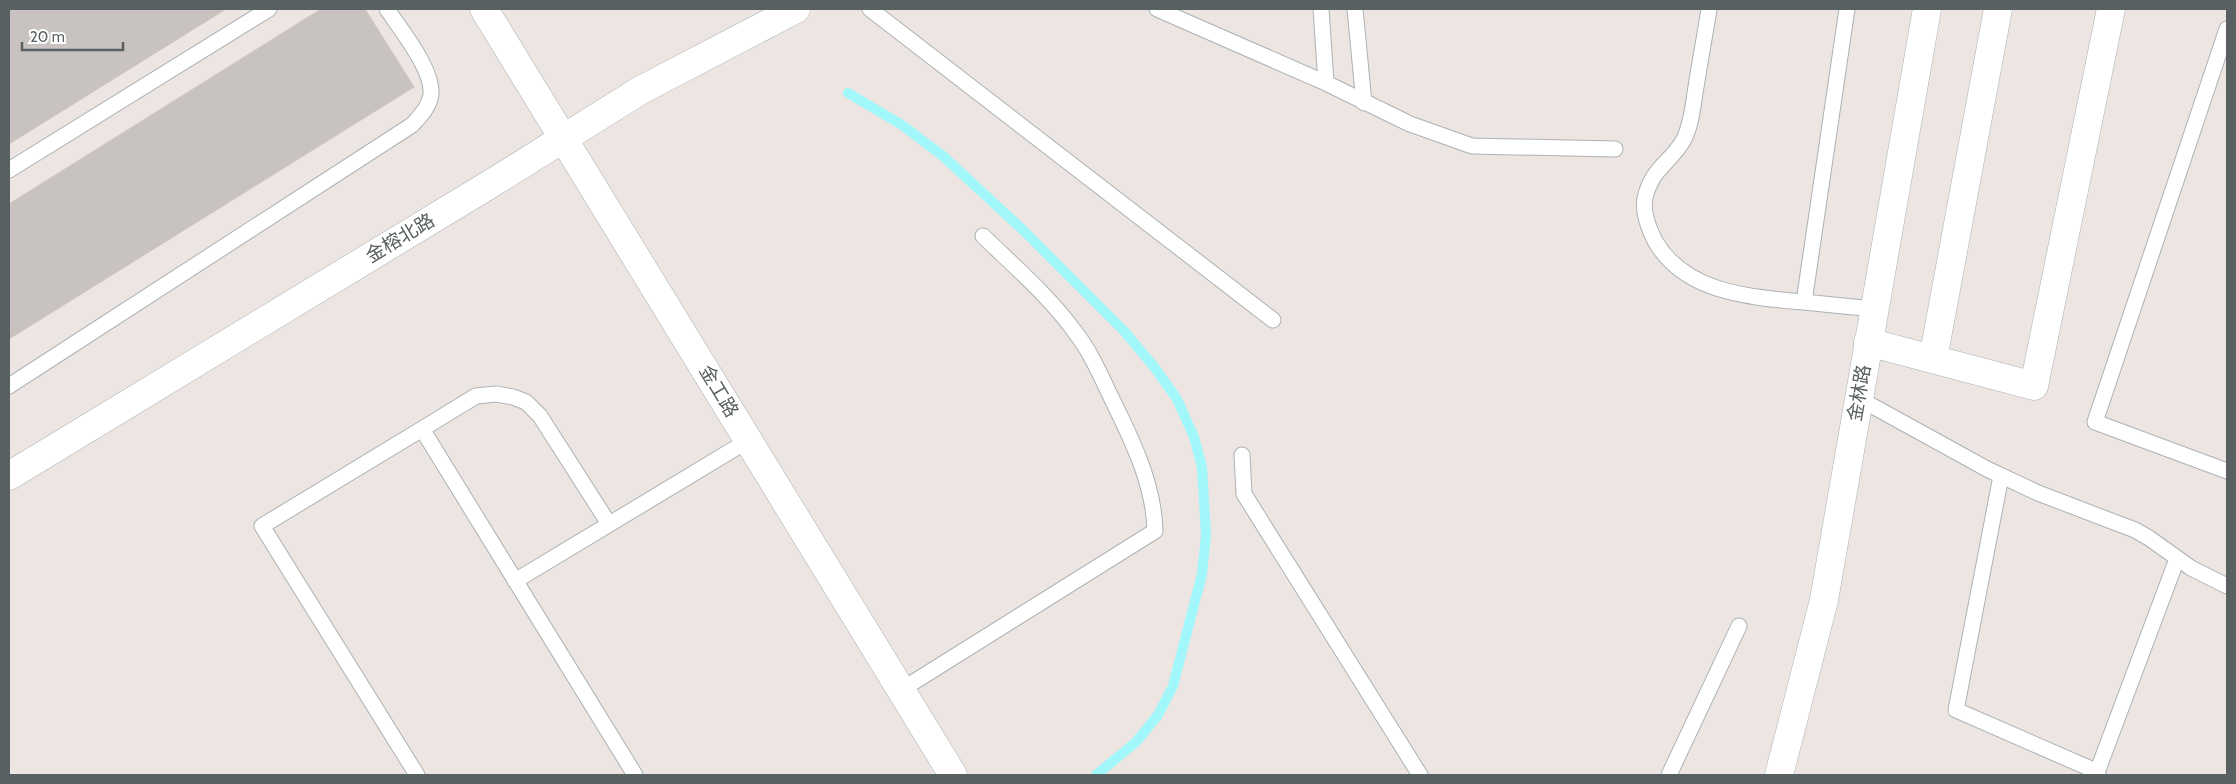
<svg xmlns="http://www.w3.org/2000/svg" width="2236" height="784" font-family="Cabin,'Noto Sans SC',sans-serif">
<rect width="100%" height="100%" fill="#ece5e1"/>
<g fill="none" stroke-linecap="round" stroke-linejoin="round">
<path stroke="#a2f7fb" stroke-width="10" d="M848,93l54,32 41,31 80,74 101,101 31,37 22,31 17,38 8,30 4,68 -4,39 -29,112 -15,29 -22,27 -40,33"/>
</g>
<path fill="#c8c2c0" stroke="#d0c4bf" d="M9,9h217l-217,135z
M321,9h44l49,78 -405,252v-135z"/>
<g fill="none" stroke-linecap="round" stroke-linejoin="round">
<g stroke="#acb2b3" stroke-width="17">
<path id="service" d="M870,9l403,311
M1157,9l169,74 84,41 62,22 143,3
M1321,9l5,74
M1355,9l9,94
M1709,9c-4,26 -9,52 -13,78 -3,17 -4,36 -12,52 -12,23 -32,28 -39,59 -3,14 4,31 10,43 30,52 94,56 148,61 23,2 47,5 71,7
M2227,29l-132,393 132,49
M9,170l260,-161
M1804,302l43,-293
M9,386l403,-261c7,-8 15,-15 18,-26 8,-24 -30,-70 -43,-90
M1858,398l129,71 51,24 97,37 14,8 42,30 36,18
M422,429l54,-33 20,-2 17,3 13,5 14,14 69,108
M1242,455l2,39 176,281
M2001,476l-45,234 142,62
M515,581l234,-141
M901,690l254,-159c-1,-48 -24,-93 -45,-136 -10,-21 -20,-44 -35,-63 -26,-36 -60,-65 -92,-96
M417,775l-155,-249 160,-97 213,346
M1669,775l70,-149
M2096,775l81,-216"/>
</g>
<g stroke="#acb2b3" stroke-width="29">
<path id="minor" d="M1868,342l166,44 77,-377
M1933,359l65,-350"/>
</g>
<g stroke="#acb2b3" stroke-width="29">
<path id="tertiary" d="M484,9l469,766
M9,476l478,-290 154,-96 155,-81
M1779,775l45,-175 103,-591"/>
</g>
<use href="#service" stroke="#fff" stroke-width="15"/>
<use href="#minor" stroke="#fff" stroke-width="28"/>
<use href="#tertiary" stroke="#fff" stroke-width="28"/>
</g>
<g text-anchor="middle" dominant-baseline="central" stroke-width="4.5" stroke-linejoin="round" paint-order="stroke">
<g font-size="19" fill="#596061" stroke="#fff">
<text transform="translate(400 238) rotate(-31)">金榕北路</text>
<text transform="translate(719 391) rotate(59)">金工路</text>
<text transform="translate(1859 393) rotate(-80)">金林路</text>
</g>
</g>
<rect width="2236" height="784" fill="none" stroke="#596061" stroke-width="20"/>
<path d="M22 42v8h101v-8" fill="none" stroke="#596061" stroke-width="2.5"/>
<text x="30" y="42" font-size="15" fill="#596061" stroke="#ffffff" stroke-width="4" paint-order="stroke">20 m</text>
</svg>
